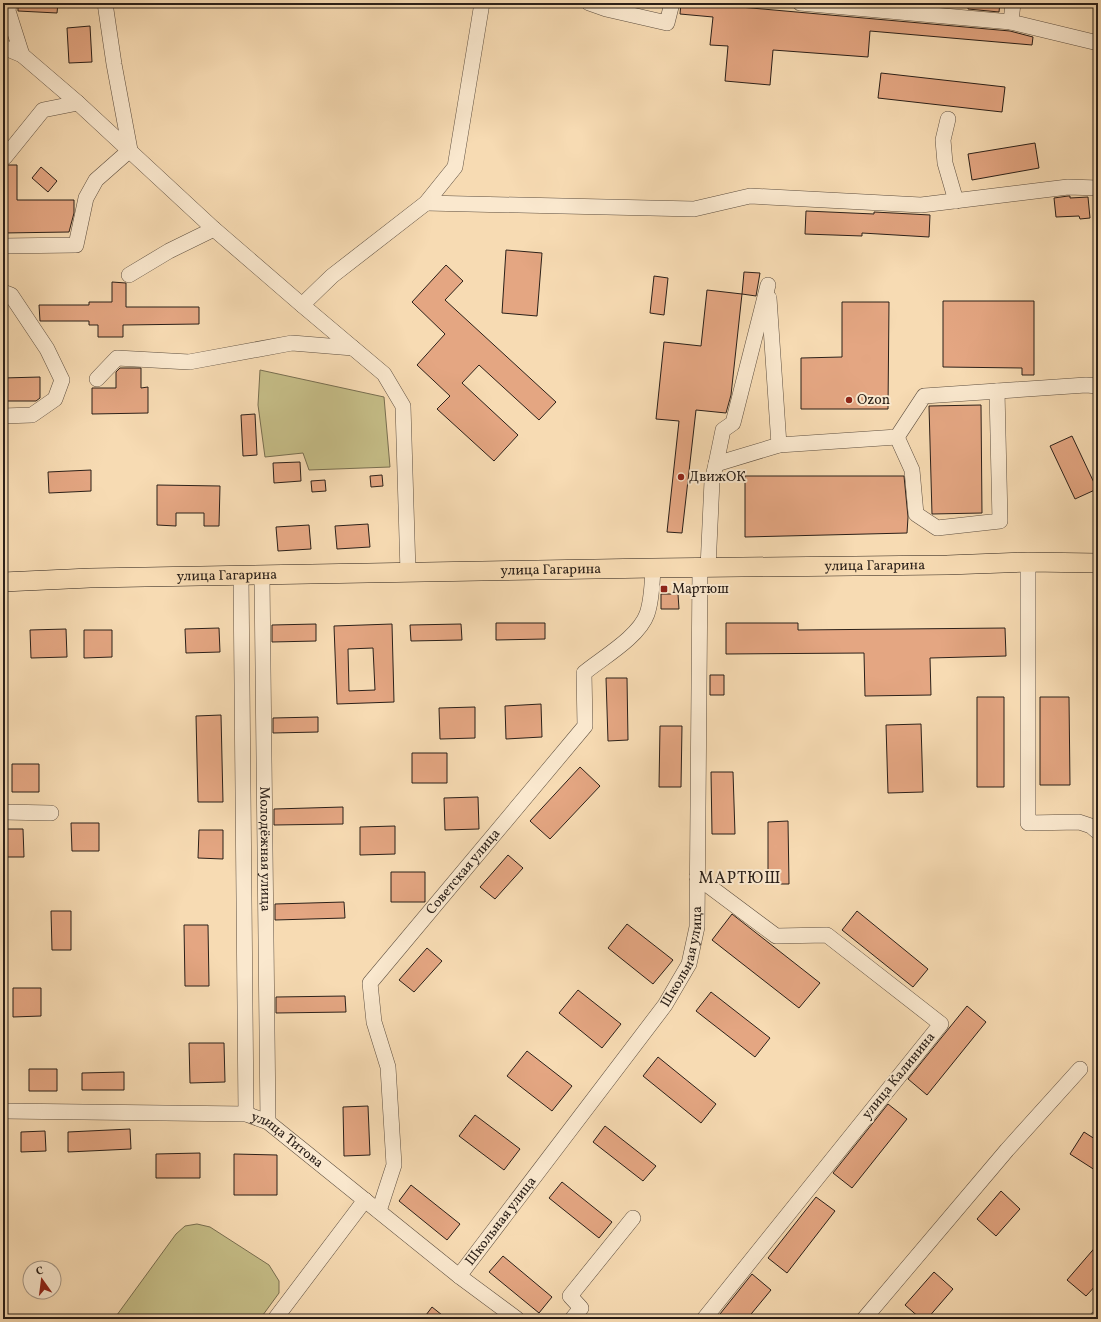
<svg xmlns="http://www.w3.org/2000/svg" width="1101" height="1322" font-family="Vollkorn,serif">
<rect width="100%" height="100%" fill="#f7dbb3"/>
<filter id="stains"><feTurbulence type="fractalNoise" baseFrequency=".005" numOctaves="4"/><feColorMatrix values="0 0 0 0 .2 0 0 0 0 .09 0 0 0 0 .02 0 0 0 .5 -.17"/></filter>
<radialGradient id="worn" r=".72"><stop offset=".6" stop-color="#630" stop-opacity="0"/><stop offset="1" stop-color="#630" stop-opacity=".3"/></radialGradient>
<path fill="#c5bd87" stroke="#786e50" d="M260,370l124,27 6,70 -81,3 -6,-17 -38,4 -7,-52z
M197,1224l13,3 59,38 10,16v12l-19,26h-146l62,-85 9,-8z"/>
<path fill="#e4a682" stroke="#2b2019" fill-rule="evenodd" d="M18,3h40l-1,10 -39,-2z
M681,3h14l315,28 23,6 -1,8 -162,-14 -2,26 -95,-7 -3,35 -45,-4 3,-35 -18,-1 3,-28 -33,-3z
M968,3h32l-1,9 -31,-3z
M90,26l2,36 -23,1 -2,-35z
M881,73l124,14 -3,25 -124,-14z
M1035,143l4,25 -67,12 -4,-26z
M8,165h9v35h57v13l-5,19 -66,1v-67z
M41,167l16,14 -9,11 -16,-14z
M1068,196h2v2l18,-1 2,21 -10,1 -1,-3 -23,1 -2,-19z
M806,211l68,3v-2l56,3 -1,22 -67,-4v3l-57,-2z
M506,250l36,3 -5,63 -35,-3z
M446,265l17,16 -18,19 111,102 -17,18 -60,-55 -17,18 56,52 -24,26 -57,-52 13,-13 -33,-31 28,-31 -33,-32z
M744,272l16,1 -4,23 -14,-2z
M654,276l14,2 -4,37 -14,-2z
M112,282l14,1v24h73v17l-76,1v12h-25v-12h-9v-4h-49l-1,-16h50v-3h23z
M707,290l35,4 -11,101 -5,18 -30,-3 -14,123 -15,-1 12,-111 -23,-2 8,-77 37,4z
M943,301h91v74h-12v-7l-79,-1z
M842,302h47l-1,107h-87v-51l41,-1z
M120,368h21v20l7,-1v26l-56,1v-26h24v-16z
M40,377v21l-4,3h-33v-23z
M981,405l1,108 -50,1 -3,-108z
M255,414l2,41 -14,1 -2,-41z
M1072,436l25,53 -22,10 -25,-53z
M300,462l1,19 -27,2 -1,-20z
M91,470v21l-42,2 -1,-21z
M382,475l1,11 -12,1 -1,-11z
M745,476h159l4,41 -1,16 -162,4z
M325,480l1,11 -14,1 -1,-11z
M157,485l63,1 -1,40h-15v-13h-28v13l-19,-1z
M368,524l2,23 -33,2 -2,-23z
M309,525l2,24 -33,2 -2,-24z
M661,594h17l1,15h-18z
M496,623h49v16l-49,1z
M726,623h72v7l207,-2 1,28 -76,2 1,37 -66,1 -1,-43 -138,1z
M316,624v17l-44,1v-17z
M392,624l2,78 -57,2 -3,-78zM373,648l2,42 -26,1 -1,-42z
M461,624l1,16 -51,1 -1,-16z
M219,628l1,24 -34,1 -1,-24z
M66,629l1,28 -36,1 -1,-28z
M84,630h28v27l-28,1z
M710,675h14v20h-14z
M606,678h21l1,62 -20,1z
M977,697h27v90h-27z
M1040,697h29l1,88h-30z
M541,704l1,33 -36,2 -1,-33z
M475,707v31l-35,1 -1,-31z
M221,715l2,87h-25l-2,-86z
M318,717v15l-45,1v-15z
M921,724l2,68 -35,1 -2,-68z
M660,726h22l-1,61h-22z
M412,753h35v30h-35z
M12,764h27v28h-27z
M580,767l20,19 -50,53 -20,-18z
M711,772h22l2,62h-23z
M478,797l1,32 -34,1 -1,-32z
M343,807v17l-69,1v-16z
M788,821l1,63h-21v-62z
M71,823h28v28h-27z
M395,826v28l-35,1v-28z
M3,829h20l1,28h-21z
M199,830h24v29l-25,-1z
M508,855l15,13 -28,31 -15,-12z
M391,872h34v30h-34z
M344,902l1,16 -70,2v-16z
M51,911h20v39h-19z
M857,911l71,58 -15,18 -71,-57z
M732,914l88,69 -21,25 -87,-68z
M627,924l46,36 -20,24 -45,-36z
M184,925h24l1,61h-24z
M427,948l15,13 -28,31 -15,-12z
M13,988h28v28l-28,1z
M578,990l43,34 -19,24 -43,-35z
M711,992l59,46 -15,19 -59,-46z
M345,996l1,16 -70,1v-16z
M967,1006l19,16 -59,73 -19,-16z
M189,1043h35l1,39 -35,1z
M527,1051l45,35 -20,25 -45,-35z
M658,1057l58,47 -15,19 -58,-47z
M29,1069h28v22h-28z
M124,1072v18h-42v-17z
M888,1104l19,15 -55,69 -19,-15z
M368,1106l2,49 -26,1 -1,-49z
M475,1115l45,34 -16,21 -45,-34z
M605,1126l51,40 -13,15 -50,-39z
M130,1129l1,20 -63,3v-20z
M45,1131l1,20 -25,1v-20z
M1084,1132l14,9v31l-28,-18z
M200,1153v25h-44v-24z
M234,1154l43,1v40h-43z
M562,1182l50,40 -13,16 -50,-40z
M411,1185l49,39 -13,16 -48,-39z
M1001,1191l19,18 -24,27 -19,-17z
M816,1197l19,14 -48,62 -19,-15z
M1098,1244v39l-12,13 -19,-16z
M503,1256l49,41 -13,16 -50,-41z
M934,1272l19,17 -26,30h-6l-16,-14z
M752,1274l19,16 -24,29h-31z
M432,1307l15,12h-24z"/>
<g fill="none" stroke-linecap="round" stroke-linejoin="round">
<g stroke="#5e4f40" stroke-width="16">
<g id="minor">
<path d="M9,3l-1,8 14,44"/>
<path d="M589,3l17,6 61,14 5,-20"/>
<path d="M800,3l211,19"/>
<path d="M1013,3l-2,19 87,21"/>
<path d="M3,47l19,8 56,48 136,126 88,76 82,69 19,32 5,166"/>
<path d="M948,119l-5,21 2,23 11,38"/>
<path d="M5,157l38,-47 35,-7"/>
<path d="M426,203l268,6 56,-13 171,9 147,-18 30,1"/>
<path d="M3,246l73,-1 10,-47 10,-18 34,-30 -16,-86 -9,-61"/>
<path d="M129,275l40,-24 45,-22"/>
<path d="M3,292l8,3 36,54 15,31 -7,19 -23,16 -29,1"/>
<path d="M769,298l10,147"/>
<path d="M302,305l30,-29 94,-73 29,-36 27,-164"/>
<path d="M97,379l20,-21 72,4 103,-19 61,5"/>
<path d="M897,437l15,33 4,44 21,14 63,-7 -3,-130"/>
<path d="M716,464l7,-34 10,-7 35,-138"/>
<path d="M1028,562v261l51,-1 12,4 7,6"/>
<path d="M708,568l4,-87 4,-17 63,-19 118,-8 27,-41 162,-11 12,1"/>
<path d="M241,576l5,538"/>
<path id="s1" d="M262,576l6,546"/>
<path d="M3,812l48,1"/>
<path d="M697,877l79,59 51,-1 114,89 -237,295"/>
<path id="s2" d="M3,1111l243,3 22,8 191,154 58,43"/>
<path id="s3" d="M379,1211l15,-46 -6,-98 -14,-45 -4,-39 215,-257 -1,-53c18,-15 55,-36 63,-59 5,-14 5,-30 6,-46"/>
<path id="s4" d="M459,1276l206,-271 24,-41 8,-37 3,-359"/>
<path d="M275,1319l90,-119"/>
<path d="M572,1319l9,-11 -11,-12 63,-78"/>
<path d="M864,1319l143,-169 73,-81"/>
<path d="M1097,1319l1,-1"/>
</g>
</g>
<g stroke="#2b2019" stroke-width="20">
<g id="major">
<path id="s5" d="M3,582l87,-4 563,-10 294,-3 81,-3 70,1"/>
</g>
</g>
<use href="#minor" stroke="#fae8ce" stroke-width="15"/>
<use href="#major" stroke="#f7dbb3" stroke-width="19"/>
</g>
<g fill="#8f2418" stroke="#fae8ce" stroke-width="1.5">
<circle cx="849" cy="400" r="4"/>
<circle cx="681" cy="477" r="4"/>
<rect x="660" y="585" width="8" height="8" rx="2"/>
</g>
<g text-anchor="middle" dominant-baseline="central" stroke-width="4" stroke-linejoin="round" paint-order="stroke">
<g font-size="14" fill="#2b2019" stroke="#fae8ce" text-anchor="start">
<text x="857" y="400">Ozon</text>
<text x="689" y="477">ДвижОК</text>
<text x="672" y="589">Мартюш</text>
</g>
<g font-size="14" fill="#2b2019" stroke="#fae8ce">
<text stroke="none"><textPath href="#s5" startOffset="872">улица Гагарина</textPath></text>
<text stroke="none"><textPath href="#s5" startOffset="548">улица Гагарина</textPath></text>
<text stroke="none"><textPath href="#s5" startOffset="224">улица Гагарина</textPath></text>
<text stroke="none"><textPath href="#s1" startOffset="273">Молодёжная улица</textPath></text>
<text stroke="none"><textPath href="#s3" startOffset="378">Советская улица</textPath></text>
<text stroke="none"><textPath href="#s4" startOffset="393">Школьная улица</textPath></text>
<text transform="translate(899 1076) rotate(-51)">улица Калинина</text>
<text stroke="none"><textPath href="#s2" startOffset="292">улица Титова</textPath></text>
<text stroke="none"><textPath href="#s4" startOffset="69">Школьная улица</textPath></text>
</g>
<g font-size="16" letter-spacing="1" fill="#2b2019" stroke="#fae8ce">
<text x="740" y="879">МАРТЮШ</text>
</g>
</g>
<rect width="1101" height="1322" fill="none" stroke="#f7dbb3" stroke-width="16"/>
<rect x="4" y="4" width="1093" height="1314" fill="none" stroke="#2b2019" stroke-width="2"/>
<rect x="8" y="8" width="1085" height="1306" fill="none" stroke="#2b2019"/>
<g transform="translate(42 1280) rotate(346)"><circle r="19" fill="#fae8ce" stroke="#a79886"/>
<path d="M0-3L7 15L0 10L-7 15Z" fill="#8f2418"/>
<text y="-6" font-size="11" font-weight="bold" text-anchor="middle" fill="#2b2019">С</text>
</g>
<rect width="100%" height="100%" filter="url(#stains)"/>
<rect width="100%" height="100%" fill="url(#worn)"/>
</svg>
